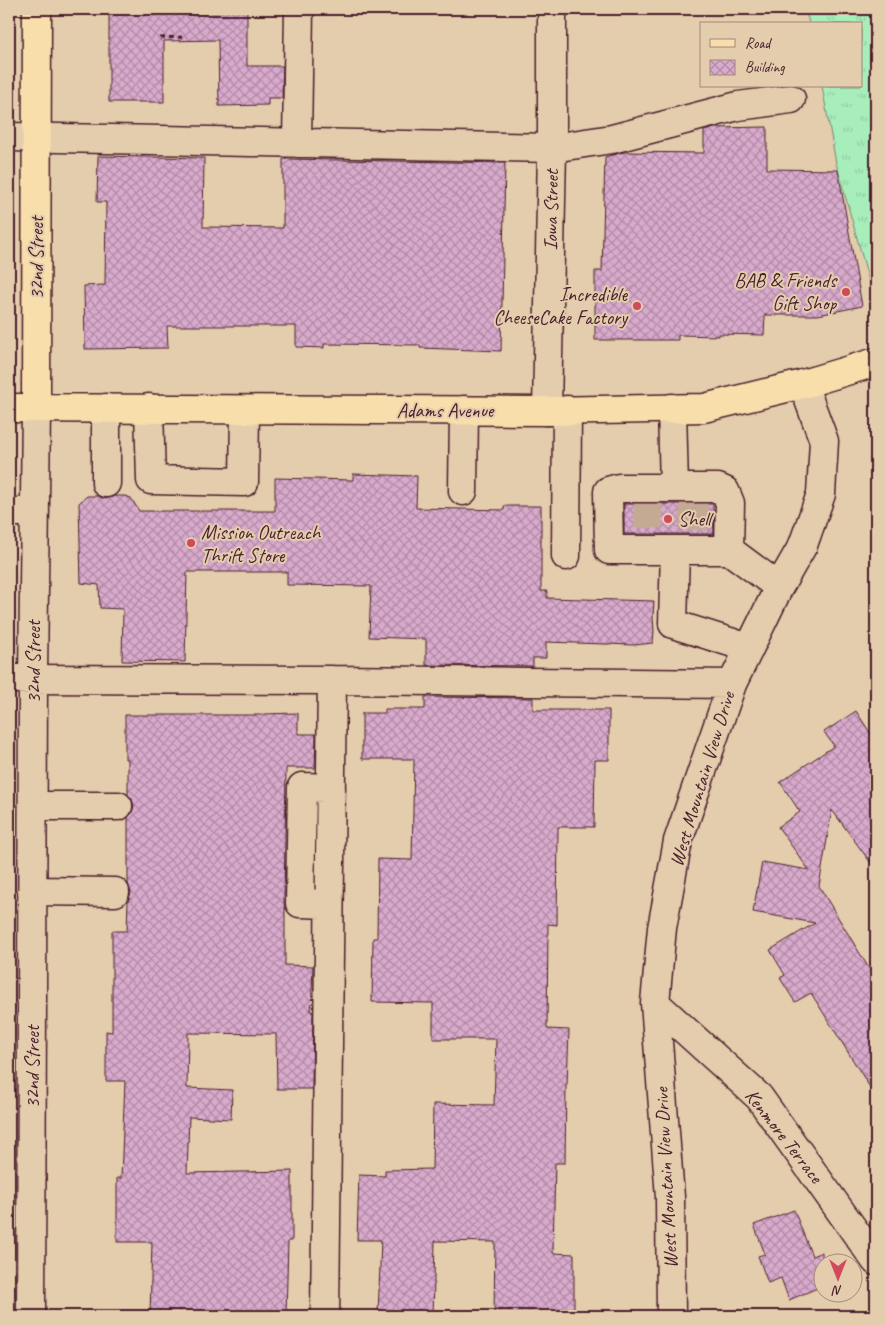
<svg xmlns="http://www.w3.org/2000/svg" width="885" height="1325" font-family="Caveat,sans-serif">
<defs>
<pattern id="grass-tufts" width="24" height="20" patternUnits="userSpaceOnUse" patternTransform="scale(1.25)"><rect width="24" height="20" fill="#a7eebb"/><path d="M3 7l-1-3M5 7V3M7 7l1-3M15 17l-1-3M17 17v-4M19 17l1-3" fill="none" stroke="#91cca1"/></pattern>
<pattern id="building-cross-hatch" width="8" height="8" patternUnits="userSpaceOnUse" patternTransform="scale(1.25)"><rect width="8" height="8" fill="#d8aacc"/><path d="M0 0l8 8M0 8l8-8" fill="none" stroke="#b18aa6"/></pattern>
</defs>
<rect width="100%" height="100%" fill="#e3cdad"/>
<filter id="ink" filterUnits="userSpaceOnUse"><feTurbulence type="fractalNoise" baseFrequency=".02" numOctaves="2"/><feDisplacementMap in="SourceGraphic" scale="10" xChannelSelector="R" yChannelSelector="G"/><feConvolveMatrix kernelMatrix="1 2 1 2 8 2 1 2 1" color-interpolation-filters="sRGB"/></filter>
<g filter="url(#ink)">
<path fill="url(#grass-tufts)" stroke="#788673" d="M806,9h70v297l-40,-143 -14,-77h39v-62h-52z"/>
<path fill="url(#building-cross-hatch)" stroke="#4a1f2b" d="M109,9h138v57h36l-1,32h-14v7l-49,1 -1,-66 -54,1v61h-55z
M767,127v42l71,1 24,136 -44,9h-53l-1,20 -45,-1v2l-41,-1v5h-83v-69h7l3,-114 19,-5 80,1v-22l11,-3z
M98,156l106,2 -1,69 80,1v-69l222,4 -4,188 -81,-3v-3l-96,-1v4l-28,-1v-21h-129l1,22 -83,1 -1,-63 21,-1 1,-83h-9z
M353,474l64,2 -1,32 88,2v-4h37v85h6v7l107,3 -1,16 1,14 -1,12 -19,2 -88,-3v16h-13v8l-107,-1v-26l-57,-2 2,-51 -84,-1v-13h-100l-2,90 -63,-1 1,-52 -23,-1 -1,-23 -18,-2 -2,-80 8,-7h11l8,3 8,-3h11l6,2 8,13h136v-33l78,2z
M624,504h89l1,30h-90z
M425,697l108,1v12h76v50h-14l-1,67h-36l-1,98 -9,-1 -1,105 22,1 -2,55h-1l-1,78h-10l-2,90 21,1v62h-80l1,-74 -60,-1 -2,75h-55l3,-76h-24l2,-65 26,1v-6l47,-1 1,-65 61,1 2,-66h-63v-36l-61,-1 1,-64h4l1,-79 34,1 2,-101h-52v-46h23v-4h40z
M856,711l20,31v128l-44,-60 -13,76 57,94v117l-65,-104 -16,9 -15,-24 5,-3 -15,-25 45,-27 -62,-11 9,-50 47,8 -31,-43 22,-15 -20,-30 54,-36 -10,-14z
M298,713v21h18l-1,34h-29l-2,135 1,4v58l28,1 -2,46h2l-1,77h-35l-1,-55 -88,-1 -1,55 45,2 -1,29 -42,-2 -2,56 105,-2v70h-4l-2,75h-136l2,-74h-35v-64h4l4,-97h-19v-50l6,1v-101h15l1,-30 3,-8 -3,-10v-66l4,-4 2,-7 -2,-7 -4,-4v-36h-3v-44h140v-1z
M794,1210l18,46 10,-4v34l-33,14 -8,-22 -13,5 -10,-27 7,-2 -11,-29z"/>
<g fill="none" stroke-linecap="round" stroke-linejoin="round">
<path stroke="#c4aa93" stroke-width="28" stroke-dasharray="28 14" stroke-linecap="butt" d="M648,528v-32
M693,530l1,-33"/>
<g stroke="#4a1f2b" stroke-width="31">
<path id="minor" d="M9,137l543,11 60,-9 126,-33 53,-7
M297,143l2,-134
M106,408v75
M149,408l2,72 93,2 1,-72
M672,408l2,80
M547,411l5,-263v-139
M463,491l1,-81
M9,512h26
M675,550l-2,74 76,24
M729,550l1,-47 -5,-12 -7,-3h-99l-11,3 1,59h120l50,37
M566,556l1,-146
M9,679l323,1 400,4
M33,806h85
M32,891l83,1
M329,904l-29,-1 2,-116 29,1
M655,1003l104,94 117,164
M31,1316l2,-637 3,-271
M325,1316l7,-636
M671,1316l-1,-119 -15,-194 7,-75 16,-87 54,-157 47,-97 24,-42 18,-51 3,-53 -21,-57"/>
</g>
<g stroke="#4a1f2b" stroke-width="31">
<path id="major" d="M9,408l538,3 157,-3 99,-24 73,-22
M36,408l1,-399"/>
</g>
<path stroke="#4a1f2b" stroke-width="3" stroke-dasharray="5 4" stroke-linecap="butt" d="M160,38l22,-1"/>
<use href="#minor" stroke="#e3cdad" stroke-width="28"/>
<use href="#major" stroke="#f8deab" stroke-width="28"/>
</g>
</g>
<g fill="#d1495b" stroke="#e3cdad" stroke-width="2">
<circle cx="846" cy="292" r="5"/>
<circle cx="637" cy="306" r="5"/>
<circle cx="668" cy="519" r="5"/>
<circle cx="191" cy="543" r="5"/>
</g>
<g text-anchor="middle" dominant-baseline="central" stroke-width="4" stroke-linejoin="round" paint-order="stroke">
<g font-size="20" fill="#4a1f2b" stroke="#e3cdad">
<text transform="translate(551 210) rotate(-89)">Iowa Street</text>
<text transform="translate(36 258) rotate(-90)">32nd Street</text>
<text x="445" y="410">Adams Avenue</text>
<text transform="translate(33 662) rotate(-90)">32nd Street</text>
<text transform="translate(702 779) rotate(-73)">West Mountain View Drive</text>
<text transform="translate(32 1067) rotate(-90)">32nd Street</text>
<text transform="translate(784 1136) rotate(52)">Kenmore Terrace</text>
<text transform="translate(666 1178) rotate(-93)">West Mountain View Drive</text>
</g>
<g font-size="20" fill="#4a1f2b" stroke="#e3cdad" text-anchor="end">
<text x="836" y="280">BAB &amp; Friends<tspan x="836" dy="23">Gift Shop</tspan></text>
<text x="627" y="294">Incredible<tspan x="627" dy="23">CheeseCake Factory</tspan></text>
<text x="678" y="519" text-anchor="start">Shell</text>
<text x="201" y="532" text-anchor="start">Mission Outreach<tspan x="201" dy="23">Thrift Store</tspan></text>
</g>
</g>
<rect width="885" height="1325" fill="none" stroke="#e3cdad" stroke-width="30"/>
<rect x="15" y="15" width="855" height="1295" fill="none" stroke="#4a1f2b" stroke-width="2" filter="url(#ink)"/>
<rect x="700" y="22" width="162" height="65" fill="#e3cdad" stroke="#a68779"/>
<rect x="710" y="39" width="25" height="8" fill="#f8deab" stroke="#a68779"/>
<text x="745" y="48" font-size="15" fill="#4a1f2b">Road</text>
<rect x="710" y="60" width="25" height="15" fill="url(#building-cross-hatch)" stroke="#a68779"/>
<text x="745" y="72" font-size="15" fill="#4a1f2b">Building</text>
<g transform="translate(838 1278) rotate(180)"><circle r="24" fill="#e3cdad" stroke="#a68779"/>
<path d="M0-4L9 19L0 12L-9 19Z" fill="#d1495b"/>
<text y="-8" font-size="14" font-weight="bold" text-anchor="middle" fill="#4a1f2b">N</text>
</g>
</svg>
